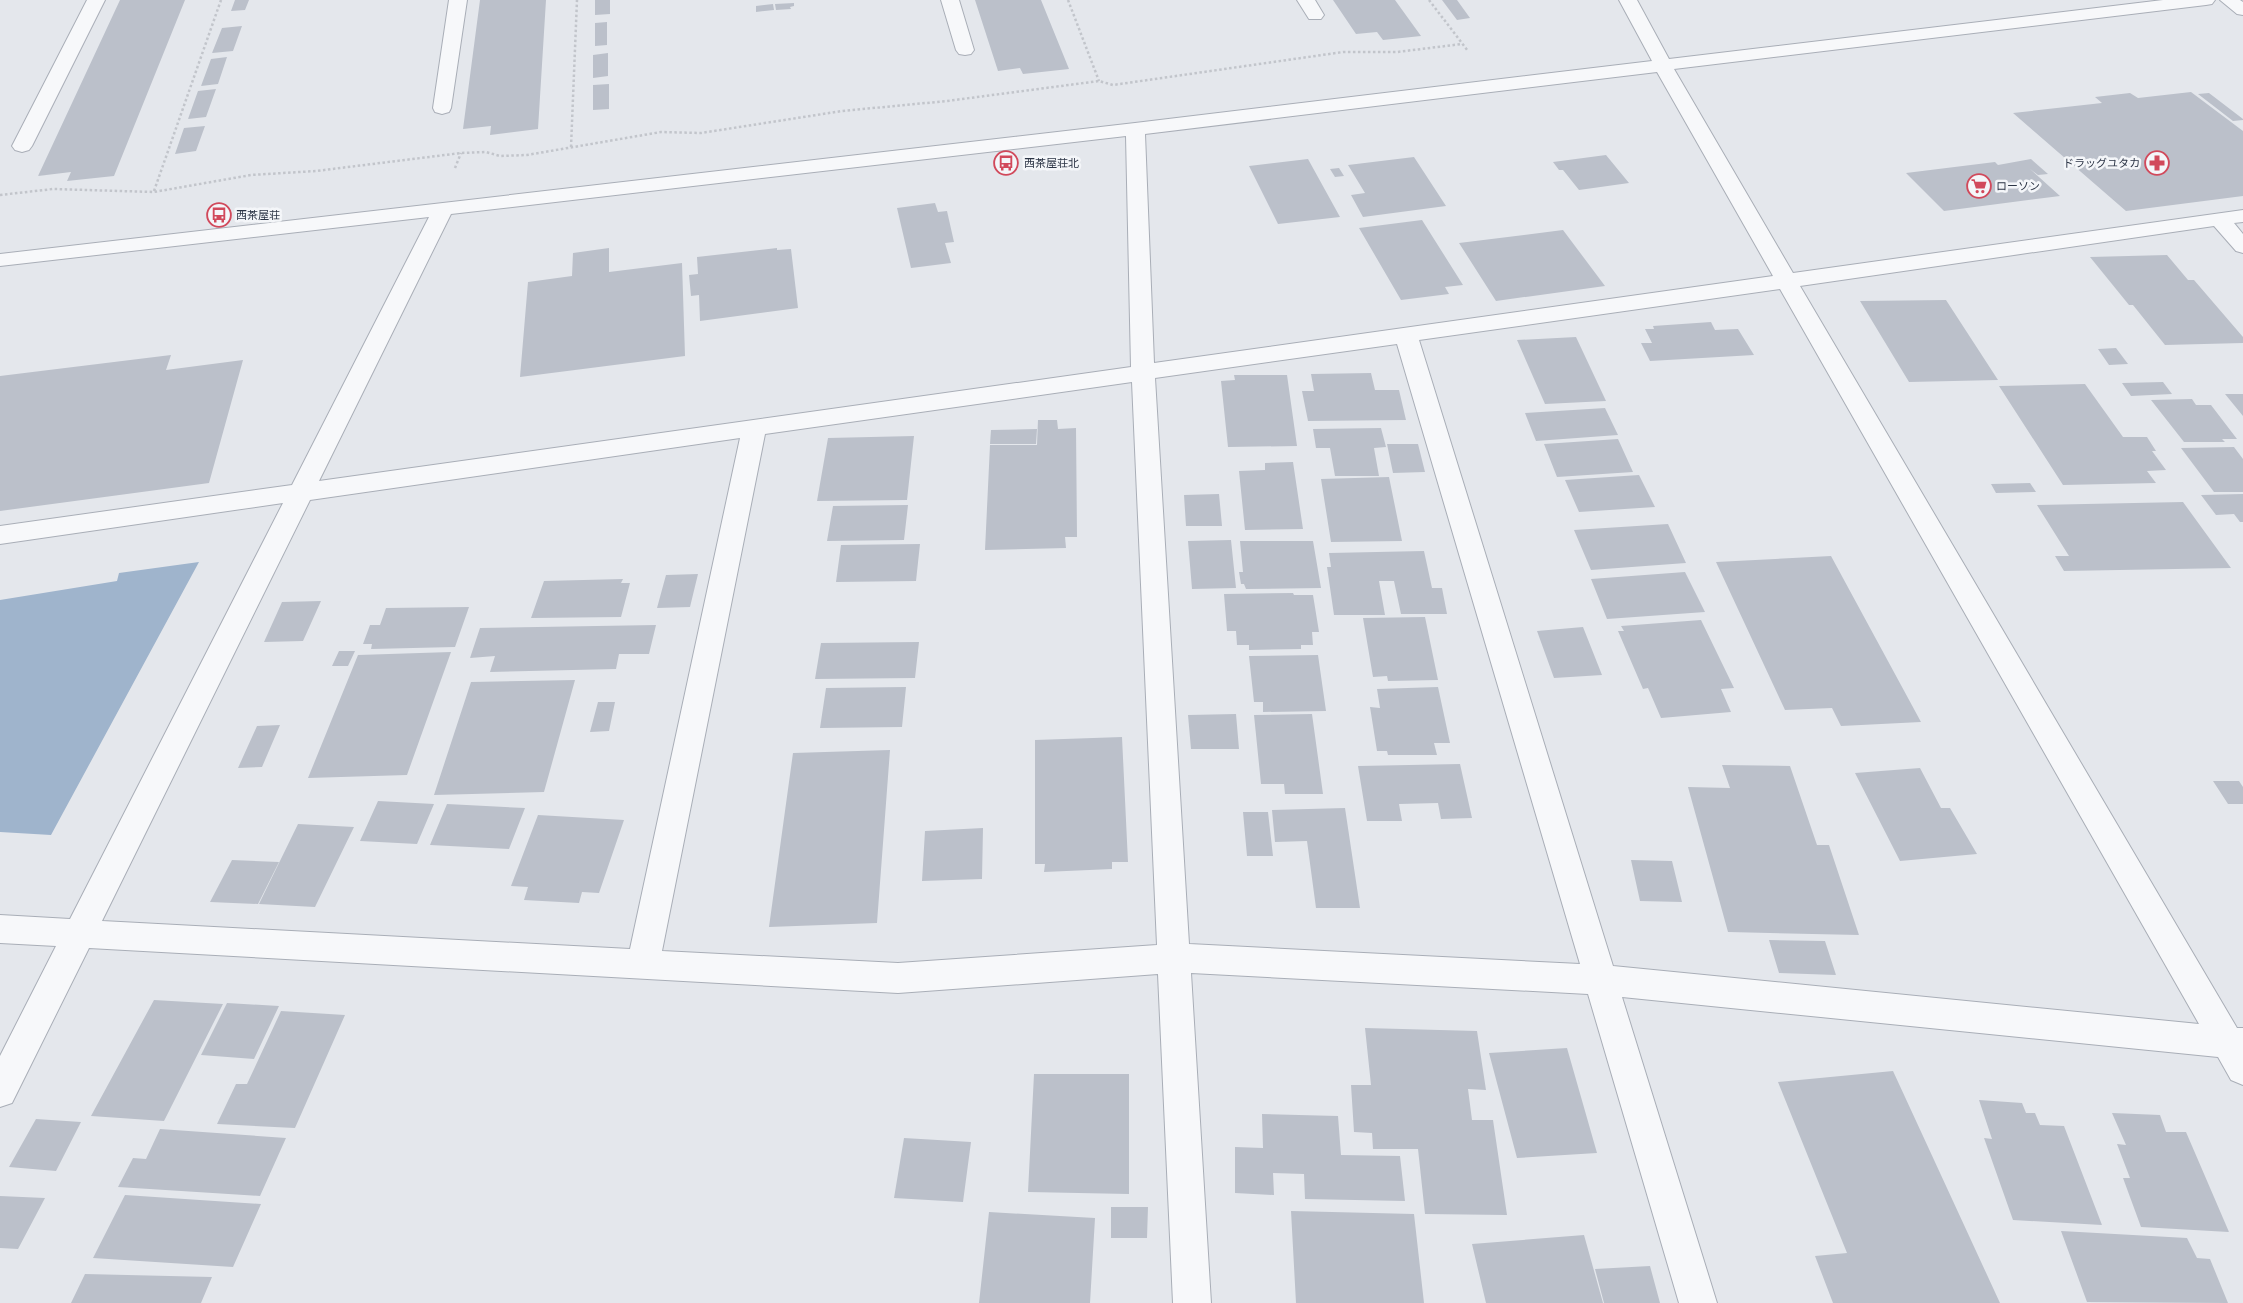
<svg xmlns="http://www.w3.org/2000/svg" width="2243" height="1303" font-family="'Source Sans 3','Noto Sans JP',sans-serif">
<rect width="100%" height="100%" fill="#e4e7ec"/>
<path fill="#9fb4cc" d="M199,562l-148,273 -51,-3v-232l117,-19 2,-8z"/>
<path fill="#bbc0ca" d="M120,0h65l-71,176 -47,5 4,-9 -33,4z
M235,0h14l-4,10 -14,1z
M480,0h66l-8,129 -48,6 1,-9 -28,3z
M595,0h15v14l-15,1z
M975,0h66l28,69 -46,5 -3,-6 -22,3z
M1333,0h62l26,36 -38,4 -6,-8 -21,2z
M1442,0h15l13,18 -13,2z
M794,3v3l-4,1 1,2 -15,1 -1,-6z
M773,4l1,6 -18,2v-6z
M607,22v23l-12,1v-23z
M242,26l-9,25 -21,2 10,-25z
M608,53v23l-15,2v-23z
M227,57l-9,27 -17,2 10,-27z
M609,84v25l-16,1v-25z
M216,89l-10,28 -18,2 10,-28z
M2191,92l52,39v65l-117,15 -113,-98 89,-10 -7,-6 35,-4 8,5z
M2209,93l34,26v1l-10,1 -35,-27z
M205,126l-9,25 -21,3 9,-26z
M1606,155l23,28 -50,7 -16,-20h-4l-6,-8z
M1414,157l32,49 -83,11 -12,-22 14,-2 -17,-28z
M1308,159l32,58 -62,7 -29,-58z
M2031,159l17,15 -10,1 -8,-6 30,27 -116,15 -38,-38 89,-11 3,3z
M1339,168l5,8 -9,1 -5,-8z
M935,203l3,9 9,-1 7,31 -9,1 6,20 -40,5 -14,-60z
M1422,220l41,65 -18,2 4,7 -48,6 -42,-72z
M1563,230l42,56 -109,15 -37,-58z
M609,248v24l73,-9 3,93 -165,21 8,-95 44,-6 1,-23z
M777,248v2l14,-1 7,59 -98,13 -1,-26 -8,1 -2,-21 9,-1 -1,-17z
M2167,255l21,25h6l49,57v6l-78,2 -32,-40h-4l-39,-48z
M1946,300l52,80 -89,2 -49,-81z
M1711,322l4,8 23,-1 16,26 -104,6 -9,-18h11l-7,-14h9l-1,-3z
M1576,337l30,64 -61,3 -28,-64z
M2116,348l12,16 -19,1 -11,-16z
M171,355l-5,15 77,-10 -34,123 -209,28v-135z
M1371,373l4,17h24l7,30 -98,1 -6,-30h12l-3,-17z
M1234,375h53l10,71 -69,1 -7,-66 14,-1z
M2163,382l9,12 -41,2 -9,-13z
M2085,384l38,53h24l9,14h-4l14,19 -19,1 9,12 -93,2 -64,-99z
M2225,394h18v22z
M2192,399l4,6h15l26,34h-15l3,3h-41l-33,-42z
M1605,408l13,27 -82,6 -11,-28z
M1038,420h19l1,9 18,-1 1,109h-12l1,11 -81,2 5,-105h47z
M1381,428l5,19 -12,1 5,28h-44l-5,-28h-14l-3,-19z
M1037,429l-1,15h-46l1,-14z
M914,436l-7,64 -90,1 11,-63z
M1618,439l15,33 -76,5 -13,-33z
M1387,444h31l7,28 -32,1z
M2234,447l9,12v33h-29l-33,-44z
M1293,462l10,67 -58,1 -6,-59 26,-1v-7z
M1639,475l16,32 -76,5 -14,-32z
M1389,477l13,64 -71,1 -10,-63z
M2030,483l6,9 -40,1 -5,-9z
M1219,494l3,32h-36l-2,-31z
M2243,494v28h-3l-6,-8 -18,1 -15,-20z
M2183,502l48,66 -167,3 -9,-15h14l-32,-51z
M908,505l-4,35 -77,1 6,-35z
M1668,524l18,39 -95,7 -17,-40z
M1231,540l5,48 -44,1 -4,-48z
M1240,541h73l8,47 -75,1 -2,-5h-3l-2,-12h4z
M920,544l-4,37 -80,1 5,-37z
M1424,551l8,37h10l5,26h-46l-7,-33h-15l6,34h-51l-7,-48h4l-2,-14z
M1831,556l90,166 -80,4 -9,-18 -47,2 -69,-148z
M1685,572l20,40 -98,7 -16,-40z
M698,574l-8,33 -33,1 9,-33z
M623,579l-2,4h9l-9,34 -90,1 13,-37z
M1293,593l1,2h19l6,37h-7l1,13h-12v4l-52,1v-5h-12l-1,-14h-9l-3,-37z
M321,601l-18,40 -39,1 18,-40z
M469,607l-14,40 -84,2 1,-5h-9l7,-19h10l6,-17z
M1425,617l13,63 -50,1 -1,-5 -14,1 -10,-59z
M1701,620l33,68 -13,1 10,23 -70,6 -13,-30 -5,1 -25,-58h6l-3,-5z
M656,625l-7,29h-30l-3,15 -126,3 5,-16 -25,2 10,-30z
M1583,627l19,48 -48,3 -17,-47z
M919,642l-4,36 -100,1 6,-36z
M339,651h16l-7,15h-16z
M451,652l-44,123 -99,3 50,-123z
M1318,655l8,56 -63,1v-10h-9l-5,-46z
M575,680l-31,112 -110,3 37,-113z
M906,687l-4,40 -82,1 6,-40z
M1438,687l12,56h-16l3,12h-49l-1,-4h-10l-7,-44 10,1 -3,-19z
M598,702h17l-6,29 -19,1z
M1236,714l3,35h-48l-3,-34z
M1312,714l11,80h-38l-1,-10h-23l-7,-69z
M280,725l-18,42 -24,1 19,-42z
M1122,737l6,125h-16v7l-68,3 1,-8h-10v-124z
M890,750l-13,173 -108,4 24,-174z
M1460,764l12,54 -31,1 -3,-16 -39,1 3,17h-35l-9,-55z
M1722,765l68,1 27,79h12l30,90 -131,-3 -40,-145 42,1z
M1920,768l21,40h9l27,46 -77,7 -45,-88z
M2213,781h26l4,6v17h-15z
M378,801l56,3 -17,40 -57,-3z
M447,804l78,4 -16,41 -79,-4z
M1345,808l15,100h-44l-9,-67 -32,1 -3,-32z
M1243,812h25l5,44h-26z
M538,815l86,5 -25,73 -17,-1 -3,11 -55,-3 4,-13 -17,-1z
M298,824l56,3 -39,80 -56,-3z
M983,828l-1,51 -60,2 3,-50z
M232,860l47,2 -21,42 -48,-2z
M1631,860l41,1 10,41 -42,-1z
M1769,940l56,1 11,34 -57,-2z
M154,1000l69,4 -59,117 -73,-5z
M227,1003l52,3 -25,53 -53,-4z
M281,1011l64,4 -50,113 -78,-4 19,-40h11z
M1365,1028l112,3 9,59 -18,-1 4,31h21l14,95 -82,-1 -7,-65h-45l-1,-16 -18,-1 -3,-47h20z
M1567,1048l30,105 -80,5 -28,-105z
M1893,1071l107,232h-167l-18,-47 32,-3 -69,-171z
M1034,1074h95v120l-101,-2z
M1979,1100l43,3 4,10h9l5,12 24,1 38,99 -89,-5 -29,-82 8,1z
M2112,1113l48,2 6,17h20l43,100 -88,-5 -18,-49h7l-13,-34 9,1z
M1262,1114l76,2 3,39 59,1 5,45 -100,-2 -1,-25 -31,-1 1,22 -39,-2v-46l28,1z
M36,1119l45,3 -25,49 -47,-4z
M160,1129l126,9 -26,58 -142,-9 15,-29 13,1z
M904,1138l67,4 -8,60 -69,-4z
M125,1195l136,9 -28,63 -140,-9z
M0,1196l45,2 -27,51 -18,-1z
M1111,1207h37l-1,31h-36z
M1291,1211l123,3 10,89h-128z
M989,1212l106,6 -5,85h-111z
M2061,1231l126,7 10,20 13,1 18,44 -141,-1z
M1584,1235l19,68h-117l-14,-59z
M1650,1266l10,37h-56l-9,-34z
M85,1274l127,3 -11,26h-130z"/>
<g fill="none" stroke-linecap="round" stroke-linejoin="round">
<g stroke="#a9aeb7" stroke-width="2">
<path id="minor" d="M87,0h18l-73,146 -3,4 -7,2 -7,-2 -3,-4z
M449,0h18l-16,108 -2,4 -7,2 -7,-2 -2,-4z
M941,0h18l15,50 -3,4 -6,1 -6,-1 -3,-4z
M1297,0h18l9,15 -3,4h-12z
M1619,0h18l32,59 494,-59h52l-3,4 -6,1 -532,64 119,204 450,-63v12l-9,1 9,11v19l-7,-2 -22,-25 -414,60 437,742h6v57l-12,-5 -13,-23 -596,-60 95,306h-38l-91,-309 -397,-21 20,330h-38l-15,-329 -260,19 -809,-45 -77,155 -12,4v-51l56,-110 -56,-3v-28l70,4 213,-416 -283,41v-18l292,-41 137,-268 -429,49v-12l1135,-131 517,-62zM1657,72l116,204 -619,87 -9,-229zM1126,136l5,231 -812,114 132,-267zM1780,289l419,735 -586,-58 -194,-626zM1397,344l183,620 -391,-20 -34,-566zM1132,382l25,563 -259,18 -236,-12 103,-517zM740,438l-110,511 -528,-28 208,-421z
M2220,0h20l3,2v13l-6,-1z"/>
</g>
<path stroke="#c2c5cb" stroke-width="2.5" stroke-dasharray="2.5 2.5" stroke-linecap="butt" d="M1068,0l31,81
M1429,0l39,51
M571,147l6,-147
M455,168l6,-15
M154,191l67,-191
M0,195l53,-6 101,3 97,-17 65,-4 145,-18 25,-1 14,4 27,-1 134,-23 40,1 141,-22 105,-10 152,-20 14,4 230,-33h54l65,-8"/>
<use href="#minor" fill="#f7f8fa" fill-rule="evenodd"/>
</g>
<defs>
<g id="bus-ring" transform="scale(1.25)"><circle r="9.5" fill="#f4f6f9" stroke="#d1495b" stroke-width="1.5"/><path d="M-5-6H5V4H4V6H2V4H-2V6H-4V4H-5ZM-3.5-4V0h7V-4ZM-3.5 1.2v1.5H-2V1.2ZM2 1.2v1.5H3.5V1.2Z" fill="#d1495b"/></g>
<g id="pharmacy-ring" transform="scale(1.25)"><circle r="9.5" fill="#f4f6f9" stroke="#d1495b" stroke-width="1.5"/><path d="M-2-6h4v4h4v4h-4v4h-4v-4h-4v-4h4Z" fill="#d1495b"/></g>
<g id="supermarket-ring" transform="scale(1.25)"><circle r="9.5" fill="#f4f6f9" stroke="#d1495b" stroke-width="1.5"/><path d="M-6-5.5h2.5l.6 2H6L4.5 2H-2.5L-4.4-4H-6ZM-1.5 3.2a1.3 1.3 0 1 0 .1 0ZM3 3.2a1.3 1.3 0 1 0 .1 0Z" fill="#d1495b"/></g>
</defs>
<g fill-rule="evenodd">
<use href="#bus-ring" x="1006" y="163"/>
<use href="#pharmacy-ring" x="2157" y="163"/>
<use href="#supermarket-ring" x="1979" y="186"/>
<use href="#bus-ring" x="219" y="215"/>
</g>
<g text-anchor="middle" dominant-baseline="central" stroke-width="5" stroke-linejoin="round" paint-order="stroke">
<g font-size="11" fill="#2b3445" stroke="#f4f6f9" text-anchor="start">
<text x="1024" y="163">西茶屋荘北</text>
<text x="2140" y="163" text-anchor="end">ドラッグユタカ</text>
<text x="1996" y="186">ローソン</text>
<text x="236" y="215">西茶屋荘</text>
</g>
</g>
</svg>
